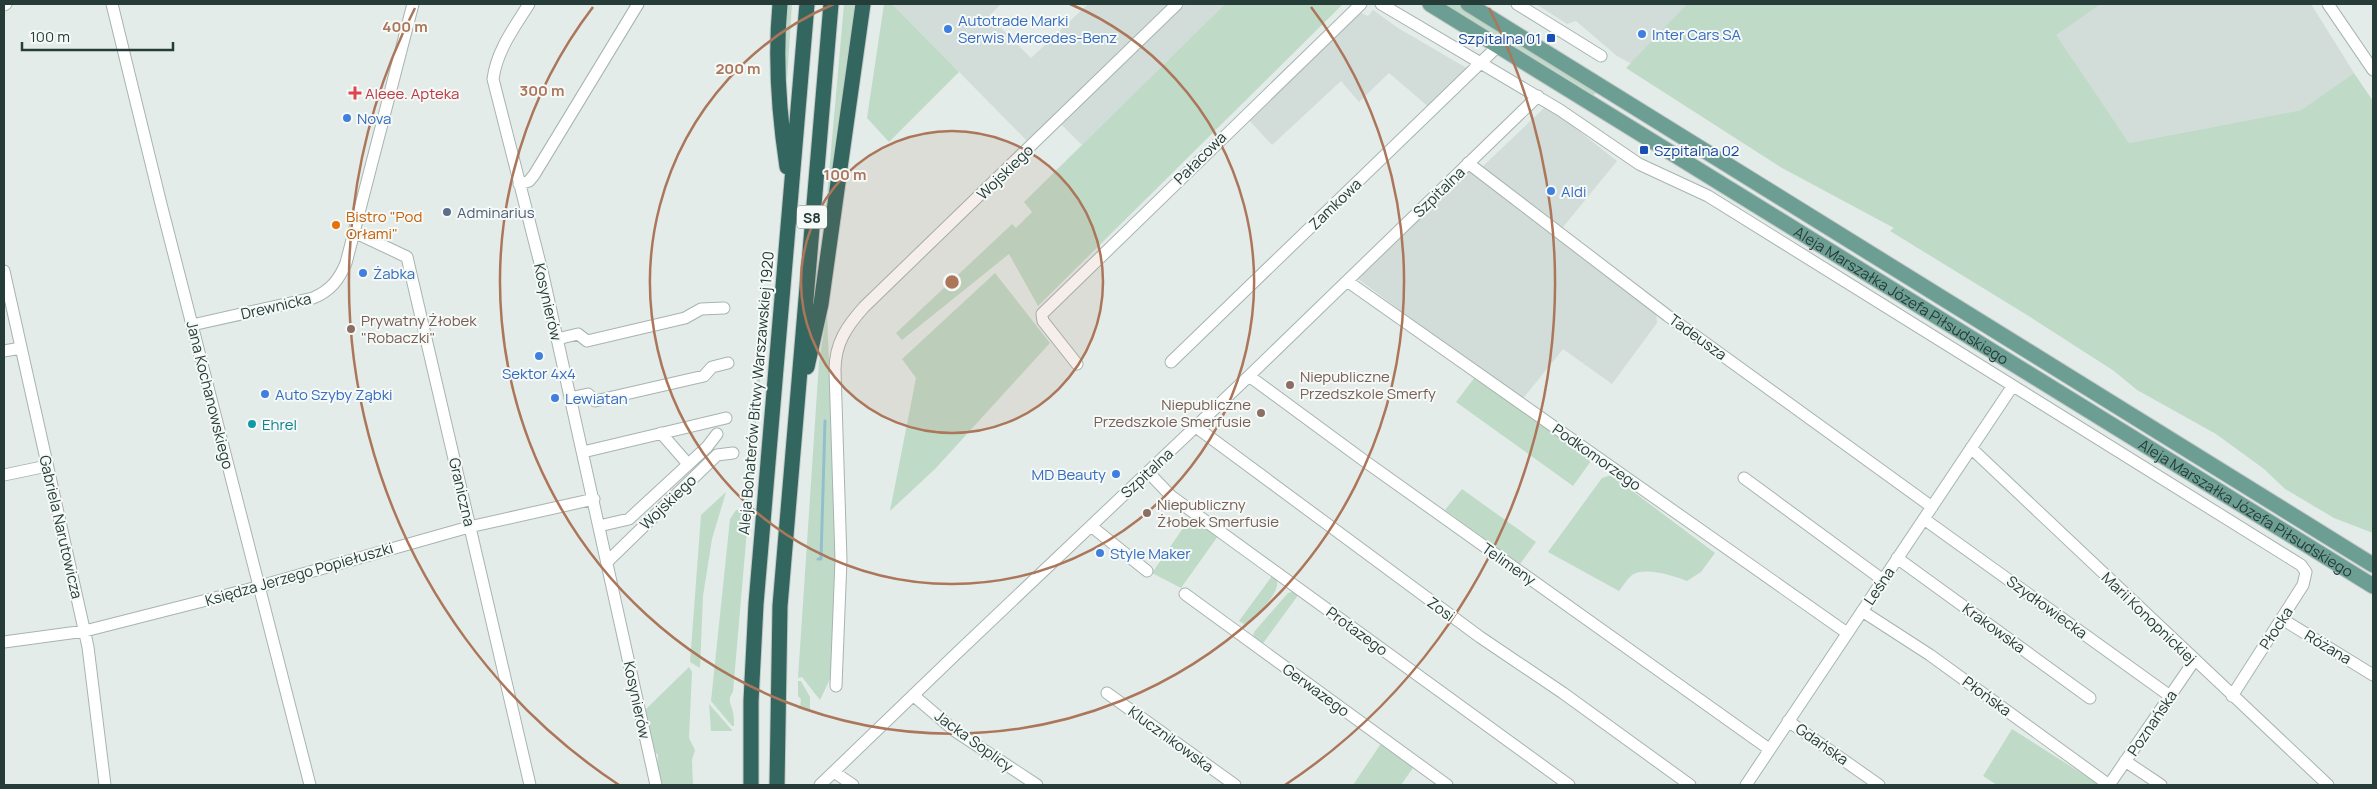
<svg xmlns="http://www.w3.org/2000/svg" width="2377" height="789" font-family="Manrope,sans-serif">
<rect width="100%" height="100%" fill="#e4ece9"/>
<path fill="#d2dcd8" d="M892,4h109l-12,12 42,42 57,-54h84l-143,139z
M1186,4h39l-143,141 -21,-21z
M1536,4h151l-55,60 -15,-8 -41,-35 -9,3z
M2101,4h210l43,69 -53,37 -172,33 -74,-108z
M1373,10l25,18 72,42 -40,38 -41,-35 -30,29 -18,-21 -69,64 -25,-27 114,-105 7,3z
M1544,108l7,1 66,52 -58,71 -80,-62z
M1468,163l188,148 1,12 -45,61 -49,-35 -42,52 -168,-126z"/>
<path fill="#bfdbc8" d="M787,4h5l-5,76 -2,-34z
M844,4h13l-33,226z
M884,4h8l67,68 -70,70 -22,-24z
M1225,4h118l-305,302 -29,-52 -107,86 -6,-7 116,-109 4,4 16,-16 -8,-10z
M1446,4h11l140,87 -3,4z
M1687,4h414l-45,31 73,108 172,-33 53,-37 19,28v432l-39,-15 -49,-29 -21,-20 -48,-35 -79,-44 -23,-19 -87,-56 -137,-84 4,-3 -112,-60 -156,-100z
M995,273l55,70 -114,125 -46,43 26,-133 -14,-19z
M763,310h3l-33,382c-6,8 -2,12 0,20 1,4 1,10 1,14h-2l-21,-25 19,-182 6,-9 9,-1z
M827,311l9,232 -2,115 -4,21 -10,21 -18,-23 -4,1 21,-316z
M1475,377l116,84 -18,25 -117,-84z
M1611,475l104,78 -14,19 -14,9c-12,-5 -43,-15 -55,-6 -5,4 -9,11 -13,16l-71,-39 54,-74z
M1462,489l74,53 -16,22 -75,-54z
M726,492l-14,47 -9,57 -3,72 -10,-6 11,-147z
M1190,518l28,18 -37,52 -29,-15z
M1272,576l5,3c3,16 -19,33 -29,44l-4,1 -5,-3z
M1295,591l4,3 -38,52 -8,-9 1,-5 34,-39z
M689,667l3,5 -3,66 6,12 -3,10 1,25h-32l-4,-17 1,-13 -3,-3 -10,-42z
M798,681h3l9,16v12h-13l3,-2 1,-8 -3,-3z
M709,704l23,26v1h-21z
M2012,729l88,56h-103l-14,-9z
M1382,742l33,23 -14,20h-48z"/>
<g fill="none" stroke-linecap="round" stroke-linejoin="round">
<path stroke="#91c0cc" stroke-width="3" d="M818,559h3l4,-138"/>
<g stroke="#a7b4b0" stroke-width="13">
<path id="minor" d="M112,4l49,200 149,581
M529,4c-15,24 -32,46 -36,75l50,196 113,510
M1381,4l179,106 79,54 69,32 593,369 5,7 -3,13 -71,111
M1517,4l84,52
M2328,4l45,66
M4,5l2,-1
M1468,163l200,153 264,191
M519,184l10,-3 5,-6 104,-171
M354,232l53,25 123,528
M4,271l84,376 17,138
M1347,281l500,352
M192,325l121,-27c17,-7 26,-18 33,-35l67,-259
M557,339l21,-5 9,7 98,-23 16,-9 23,-1
M4,351l17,-3
M1171,362l327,-316
M1077,364l-34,-43 -1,-7 319,-310
M1249,376l117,86 403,287
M570,398l18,-4 7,7 109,-25 8,-9 16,-4
M1196,427l284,210 83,56 127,92
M661,433l27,31
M1971,448l357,337
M583,452l143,-34
M1148,472l23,24 398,289
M4,475l43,-9
M1744,478l139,102
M1924,519l246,177
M599,526l30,-7 78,-72 10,-13
M1091,526l56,45
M1897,558l193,140
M608,561l109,-106 16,-2
M1185,594l262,191
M1862,611l68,44 179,130
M2282,619l91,56
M4,642l81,-11 161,-41 223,-63 125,-28
M836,686l5,-126 -6,-190c0,-27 12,-44 29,-63l313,-303
M1107,693l128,92
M913,695l42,36 82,54
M1788,721l91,64
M2125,761l36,24
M834,772l19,13
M820,785l137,-132 292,-277 289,-280
M1746,785l266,-398
M2109,785l85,-124"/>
</g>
<g stroke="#c2c8c7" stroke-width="17">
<g id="major">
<path id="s1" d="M1430,4l943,582"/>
<path d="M1468,4l905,561"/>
</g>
</g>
<g stroke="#c2c8c7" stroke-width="17">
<path id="highway" d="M780,4c-5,53 -1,110 7,163
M807,367l14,-63 42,-300
M751,785v-84l5,-97 51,-600
M777,785l3,-179 51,-602"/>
</g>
<use href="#minor" stroke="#fff" stroke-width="11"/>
<use href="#major" stroke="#6d9e94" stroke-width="15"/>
<use href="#highway" stroke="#33665f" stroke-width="15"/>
</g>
<circle cx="952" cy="282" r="151" fill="#ac765a" fill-opacity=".12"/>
<g fill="none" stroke="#ac765a" stroke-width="2.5">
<circle cx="952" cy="282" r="151"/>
<path d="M1070 4A302 302 0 1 1 834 4"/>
<path d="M1311 7A452 452 0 1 1 593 7"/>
<path d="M619 785A603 603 0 0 1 415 8M1489 8A603 603 0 0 1 1285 785"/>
</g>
<g fill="#3f7fe0" stroke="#f5f9f7" stroke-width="2">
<circle cx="948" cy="29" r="5"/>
<circle cx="1642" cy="34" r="5"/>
<circle cx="347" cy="118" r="5"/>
<circle cx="1551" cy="191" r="5"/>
<circle cx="363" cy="273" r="5"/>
<circle cx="539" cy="356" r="5"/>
<circle cx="265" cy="394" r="5"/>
<circle cx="555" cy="398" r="5"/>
<circle cx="1116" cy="474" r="5"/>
<circle cx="1100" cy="553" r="5"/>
</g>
<g fill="#1a4fb4" stroke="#f5f9f7" stroke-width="2">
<rect x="1546" y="33" width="10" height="10" rx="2.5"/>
<rect x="1639" y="145" width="10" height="10" rx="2.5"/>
</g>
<path fill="#e0444e" stroke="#f5f9f7" stroke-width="2" d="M352.5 85.5h5v5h5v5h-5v5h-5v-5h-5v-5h5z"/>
<circle fill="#5c6f8a" stroke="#f5f9f7" stroke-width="2" cx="447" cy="212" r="5"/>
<circle fill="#e8710a" stroke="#f5f9f7" stroke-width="2" cx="336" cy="225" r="5"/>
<g fill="#8d6e63" stroke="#f5f9f7" stroke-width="2">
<circle cx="351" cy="329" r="5"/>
<circle cx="1290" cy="385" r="5"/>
<circle cx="1261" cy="413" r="5"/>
<circle cx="1147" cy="513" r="5"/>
</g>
<circle fill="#0f9aa8" stroke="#f5f9f7" stroke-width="2" cx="252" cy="424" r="5"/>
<g text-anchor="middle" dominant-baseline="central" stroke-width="4" stroke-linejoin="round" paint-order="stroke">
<rect fill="#f5f9f7" stroke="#637571" stroke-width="1" x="797" y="205.5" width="30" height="23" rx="4"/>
<g font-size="14" font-weight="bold" fill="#253c38">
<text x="812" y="217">S8</text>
</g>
<g font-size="15" fill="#366cbe" stroke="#f5f9f7" text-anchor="start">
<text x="958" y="20">Autotrade Marki<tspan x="958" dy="17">Serwis Mercedes-Benz</tspan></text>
<text x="1652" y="34">Inter Cars SA</text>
<text x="357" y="118">Nova</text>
<text x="1561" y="191">Aldi</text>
<text x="373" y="273">Żabka</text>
<text x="539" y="373" text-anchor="middle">Sektor 4x4</text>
<text x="275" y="394">Auto Szyby Ząbki</text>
<text x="565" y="398">Lewiatan</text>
<text x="1106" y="474" text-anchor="end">MD Beauty</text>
<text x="1110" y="553">Style Maker</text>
</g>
<g font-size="15" fill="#164399" stroke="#f5f9f7" text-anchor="end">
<text x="1541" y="38">Szpitalna 01</text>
<text x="1654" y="150" text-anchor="start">Szpitalna 02</text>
</g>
<g font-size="15" fill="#be3a42" stroke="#f5f9f7" text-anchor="start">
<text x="365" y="93">Aleee. Apteka</text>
</g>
<g font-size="15" fill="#253c38" stroke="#f5f9f7">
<text transform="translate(1200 158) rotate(-45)">Pałacowa</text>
<text transform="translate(1005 172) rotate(-44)">Wojskiego</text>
<text transform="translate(1439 192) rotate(-44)">Szpitalna</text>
<text transform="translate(1335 204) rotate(-44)">Zamkowa</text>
<text stroke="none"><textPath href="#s1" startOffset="554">Aleja Marszałka Józefa Piłsudskiego</textPath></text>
<text transform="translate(548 302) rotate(77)">Kosynierów</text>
<text transform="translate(276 306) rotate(-13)">Drewnicka</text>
<text transform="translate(1698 337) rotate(36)">Tadeusza</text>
<text transform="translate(756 393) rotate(-85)">Aleja Bohaterów Bitwy Warszawskiej 1920</text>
<text transform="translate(210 395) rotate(76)">Jana Kochanowskiego</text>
<text transform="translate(1597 457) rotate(35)">Podkomorzego</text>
<text transform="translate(1147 473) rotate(-43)">Szpitalna</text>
<text transform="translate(462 492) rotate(77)">Graniczna</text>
<text transform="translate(668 502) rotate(-44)">Wojskiego</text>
<text stroke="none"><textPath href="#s1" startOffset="959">Aleja Marszałka Józefa Piłsudskiego</textPath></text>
<text transform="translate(61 527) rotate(77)">Gabriela Narutowicza</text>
<text transform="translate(1509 564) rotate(35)">Telimeny</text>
<text transform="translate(299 574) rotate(-16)">Księdza Jerzego Popiełuszki</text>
<text transform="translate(1879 586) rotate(-56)">Leśna</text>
<text transform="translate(2047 607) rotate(36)">Szydłowiecka</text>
<text transform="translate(1441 609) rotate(36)">Zosi</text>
<text transform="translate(2149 618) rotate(44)">Marii Konopnickiej</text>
<text transform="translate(1994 628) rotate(36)">Krakowska</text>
<text transform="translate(2276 628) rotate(-57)">Płocka</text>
<text transform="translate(1357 631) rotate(36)">Protazego</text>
<text transform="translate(2328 647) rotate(31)">Różana</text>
<text transform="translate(1316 690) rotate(36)">Gerwazego</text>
<text transform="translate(1987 696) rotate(36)">Płońska</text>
<text transform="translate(637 700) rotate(78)">Kosynierów</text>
<text transform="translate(2152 723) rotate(-56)">Poznańska</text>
<text transform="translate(1171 739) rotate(36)">Klucznikowska</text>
<text transform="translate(974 741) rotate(36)">Jacka Soplicy</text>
<text transform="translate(1822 744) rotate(35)">Gdańska</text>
</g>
<g font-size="15" fill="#4e5e75" stroke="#f5f9f7" text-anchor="start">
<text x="457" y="212">Adminarius</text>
</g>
<g font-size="15" fill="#c56008" stroke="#f5f9f7" text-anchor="start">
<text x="346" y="216">Bistro "Pod<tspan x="346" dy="17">Orłami"</tspan></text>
</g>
<g font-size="15" fill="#785e54" stroke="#f5f9f7" text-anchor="start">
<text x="361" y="320">Prywatny Żłobek<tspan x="361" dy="17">"Robaczki"</tspan></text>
<text x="1300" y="376">Niepubliczne<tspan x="1300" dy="17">Przedszkole Smerfy</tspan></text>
<text x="1251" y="404" text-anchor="end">Niepubliczne<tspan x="1251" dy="17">Przedszkole Smerfusie</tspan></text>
<text x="1157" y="504">Niepubliczny<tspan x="1157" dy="17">Żłobek Smerfusie</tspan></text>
</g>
<g font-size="15" fill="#0d838f" stroke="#f5f9f7" text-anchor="start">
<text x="262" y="424">Ehrel</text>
</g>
</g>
<circle cx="952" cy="282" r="8" fill="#ac765a" stroke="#f5f9f7" stroke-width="2.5"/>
<g font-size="15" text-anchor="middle" font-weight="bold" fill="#ac765a" stroke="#f5f9f7" stroke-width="4" stroke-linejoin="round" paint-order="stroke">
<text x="405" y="32">400 m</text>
<text x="738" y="74">200 m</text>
<text x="542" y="96">300 m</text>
<text x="845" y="180">100 m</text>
</g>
<rect width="2377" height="789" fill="none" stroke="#253c38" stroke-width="10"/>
<path d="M22 42v8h151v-8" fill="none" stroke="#253c38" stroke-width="2.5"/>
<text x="30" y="42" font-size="15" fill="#253c38" stroke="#f5f9f7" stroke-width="4" paint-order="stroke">100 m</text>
</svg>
